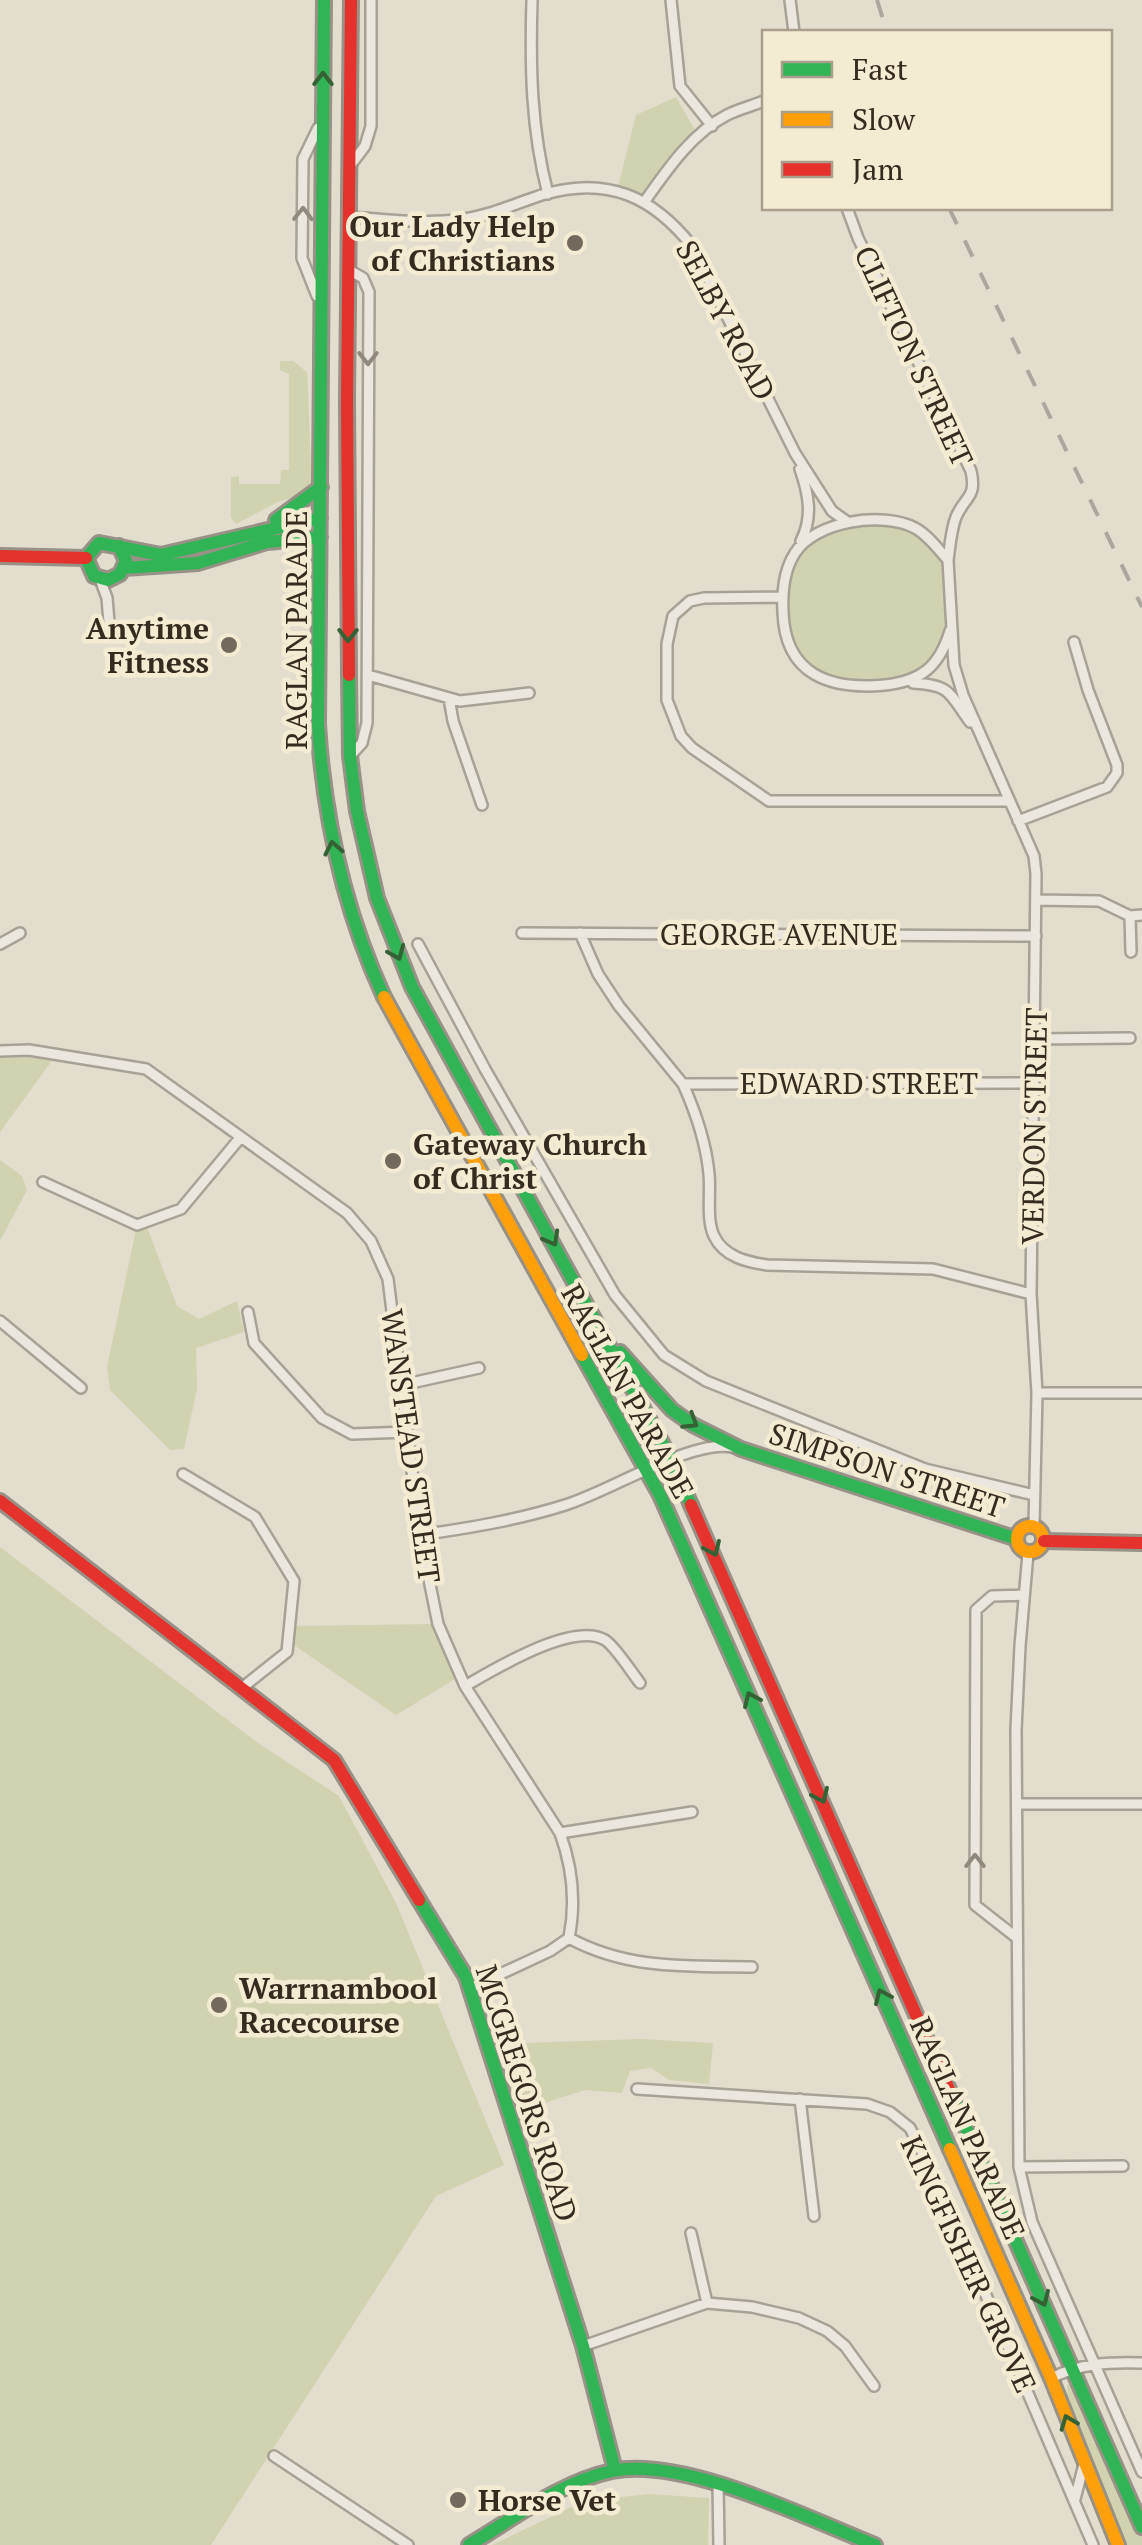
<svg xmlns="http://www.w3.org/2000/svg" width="1142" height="2545" font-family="'PT Serif',serif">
<rect width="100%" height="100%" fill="#e3ddcd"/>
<path fill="#d1d2b0" d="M676,97l23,40 -54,64 -28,-10 19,-76z
M280,361h13l14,11 5,112 -6,9 -30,10 -40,21 -5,-6v-41l8,-1v8h41l1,-14h8v-96l-9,-4z
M853,520l62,8 33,32 4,44 -8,46 -26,27 -65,11 -54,-24 -15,-30 3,-66 16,-26z
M0,1051l56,4 -56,77z
M0,1160l22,16 5,14 -27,51z
M145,1222l32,84 22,13 38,-18 7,31 -48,16 1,41 -13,60 -14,1 -60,-60 -3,-23 30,-142z
M0,1547l258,196 81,53 57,107 108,262 -68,31 -225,349h-211z
M438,1624l22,52 -64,39 -108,-74 2,-15z
M640,2039l73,4 -4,41 -40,-4 -18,-12 -21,3 -8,22 -37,-3 -75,24 -19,-59 33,-12z
M1067,2384l5,2 70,141v18h-24l-49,-121z
M649,2494l60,4 -1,47h-216l92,-44z"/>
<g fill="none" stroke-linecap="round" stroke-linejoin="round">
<g stroke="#a8a296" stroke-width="14">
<path id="street" d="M532,0c-2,67 -1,129 16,194
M671,0l9,86 32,40
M790,0l4,32
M353,162l12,-16 6,-20v-126
M645,201c22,-31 47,-68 82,-86 12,-6 25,-9 37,-14
M847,208l11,30 113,233c6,27 -6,25 -15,46 -5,13 -6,29 -8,43
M349,217c36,2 72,7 108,3 30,-3 59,-17 88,-26 63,-18 108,3 147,52l103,207 37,58 14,10
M349,270l14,8 6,14 -2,431 -5,20 -9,10
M317,296l-15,-38 1,-99 15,-31
M800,469c9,26 13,48 1,72
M100,579l7,19 2,24
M783,597l-79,1 -14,3 -17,15 -6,28v56l14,36 11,12 77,53h239
M950,631c-11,36 -29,50 -65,54 -55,5 -100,-10 -102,-73 -1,-20 1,-42 12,-59 20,-32 88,-42 120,-25 13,7 23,21 33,32l6,105 9,30 71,161 2,18 -5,420 6,99 -3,133
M368,675l92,26 69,-8
M913,683c38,2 36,10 57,39
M449,698l4,23 29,84
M1018,821l89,-34 10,-14v-8l-29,-75 -14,-48
M1036,900l63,1 31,15 12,-1
M1130,916l1,36
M522,933l514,3
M580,933l18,41 21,32 64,78c13,29 23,58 26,90 2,19 -3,45 5,62 10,21 33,26 53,29l166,4 98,25
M0,944l20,-11
M418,944l67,125 130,226 49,60 42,26 219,88 109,26
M1035,1039l95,-1
M0,1051l29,-1 117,19 201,144 24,28 17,38 32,256 18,89 27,62 95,147c12,33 16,70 9,105l-19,13 -80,37
M683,1084l351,-1
M43,1182l94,43 44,-16 59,-71
M248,1312l6,31 68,75 30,16 55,-2
M0,1321l81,67
M402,1385l77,-17
M1037,1393h105
M183,1474l72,43 39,64 -7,71 -44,35
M420,1535c49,-7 98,-15 145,-30 44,-13 126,-66 167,-58
M1028,1553l-8,93 -4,84 3,437 13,55 110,250
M465,1686c30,-17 108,-65 140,-46 10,6 27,33 35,43
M1018,1804h124
M560,1833l132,-21
M569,1938c59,32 118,28 183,29
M1017,1938l-42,-33 1,-295 16,-14 32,-1
M637,2089l230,15 23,8 20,16 30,60 153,357
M800,2099l14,117
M1019,2167l104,-1
M691,2233l16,70
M583,2346l124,-43 45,4 47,11 28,13 18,15 29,40
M1051,2378c31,-15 57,-16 91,-15
M274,2456l134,89
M718,2484l1,61
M1075,2499l8,-31"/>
</g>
<g stroke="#989186" stroke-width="18">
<path id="fast" d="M324,0l-6,724c6,96 26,186 66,273
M276,520l45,-33
M119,546l7,15 -6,13 -12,6 -14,-4 -8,-18 13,-15 62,12 159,-37
M124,568l74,-5 69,-21 53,-5
M349,675l1,81 7,55 20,87 35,89 260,474 19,44
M620,1352l52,58 21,15 48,24 276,90
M582,1355l78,140 290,654
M419,1900l47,77 117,369 32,124
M954,2101l188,426
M469,2545c44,-26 91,-63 143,-74 71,-15 195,47 263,74"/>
</g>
<g stroke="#989186" stroke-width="18">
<path id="slow" d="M384,997l198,358
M1017 1539a13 13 0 1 1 26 0a13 13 0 1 1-26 0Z
M950,2149l101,229 67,167"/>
</g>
<g stroke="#989186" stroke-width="18">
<path id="jam" d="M0,556l86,2
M349,675l-2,-274 4,-401
M0,1501l334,259 85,140
M691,1505l263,596
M1044,1541l98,2"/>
</g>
<use href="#street" stroke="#ece7de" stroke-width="9"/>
<use href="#fast" stroke="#30b455" stroke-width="12"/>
<use href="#slow" stroke="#ff9f0a" stroke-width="12"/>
<use href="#jam" stroke="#e5322d" stroke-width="12"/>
<path stroke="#aba79e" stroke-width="4" stroke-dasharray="18 18" stroke-linecap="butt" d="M877,0l10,32
M949,208l193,399"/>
</g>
<defs><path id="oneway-chevron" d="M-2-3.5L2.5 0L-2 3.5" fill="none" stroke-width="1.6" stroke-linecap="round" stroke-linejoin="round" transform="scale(2.5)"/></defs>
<g stroke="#346235">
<use href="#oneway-chevron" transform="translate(323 79) rotate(-90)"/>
<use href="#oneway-chevron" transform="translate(348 635) rotate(90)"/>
<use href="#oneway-chevron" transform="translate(333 848) rotate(-101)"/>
<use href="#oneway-chevron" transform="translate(397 953) rotate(67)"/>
<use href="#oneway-chevron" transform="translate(552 1239) rotate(61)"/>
<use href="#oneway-chevron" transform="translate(691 1422) rotate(32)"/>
<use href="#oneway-chevron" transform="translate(713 1549) rotate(66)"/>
<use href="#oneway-chevron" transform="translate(751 1699) rotate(-114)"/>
<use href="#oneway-chevron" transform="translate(821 1796) rotate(66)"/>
<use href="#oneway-chevron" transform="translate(882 1996) rotate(-114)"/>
<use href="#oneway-chevron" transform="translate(1042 2299) rotate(66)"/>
<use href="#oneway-chevron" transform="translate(1068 2422) rotate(-111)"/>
</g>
<g stroke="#91897e">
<use href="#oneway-chevron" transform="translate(303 214) rotate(-89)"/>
<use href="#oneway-chevron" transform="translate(368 358) rotate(90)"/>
<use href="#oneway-chevron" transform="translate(975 1861) rotate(-90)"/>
</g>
<g fill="#73695c" stroke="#f4ebd3" stroke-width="4">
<circle cx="575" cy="243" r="10"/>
<circle cx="229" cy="645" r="10"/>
<circle cx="393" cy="1161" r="10"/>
<circle cx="219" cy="2005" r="10"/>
<circle cx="458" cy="2500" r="10"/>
</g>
<g text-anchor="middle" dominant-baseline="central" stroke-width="9" stroke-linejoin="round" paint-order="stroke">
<g font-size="30" font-weight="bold" fill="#362b1f" stroke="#f4ebd3" text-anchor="start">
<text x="555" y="226" text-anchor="end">Our Lady Help<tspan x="555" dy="34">of Christians</tspan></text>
<text x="209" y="628" text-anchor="end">Anytime<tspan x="209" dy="34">Fitness</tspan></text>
<text x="413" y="1144">Gateway Church<tspan x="413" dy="34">of Christ</tspan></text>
<text x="239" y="1988">Warrnambool<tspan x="239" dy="34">Racecourse</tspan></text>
<text x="478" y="2500">Horse Vet</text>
</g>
<g font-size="30" fill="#362b1f" stroke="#f4ebd3">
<text transform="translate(726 320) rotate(62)">SELBY ROAD</text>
<text transform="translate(914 356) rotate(65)">CLIFTON STREET</text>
<text transform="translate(296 630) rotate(-90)">RAGLAN PARADE</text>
<text x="779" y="934">GEORGE AVENUE</text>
<text x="859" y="1083">EDWARD STREET</text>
<text transform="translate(1034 1126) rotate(-89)">VERDON STREET</text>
<text transform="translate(628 1391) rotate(61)">RAGLAN PARADE</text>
<text transform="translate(411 1446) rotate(82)">WANSTEAD STREET</text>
<text transform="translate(887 1470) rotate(18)">SIMPSON STREET</text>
<text transform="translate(527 2093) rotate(72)">MCGREGORS ROAD</text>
<text transform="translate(968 2128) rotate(66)">RAGLAN PARADE</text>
<text transform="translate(969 2264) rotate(65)">KINGFISHER GROVE</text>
</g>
</g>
<rect x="762" y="30" width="350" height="180" fill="#f4ebd3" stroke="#a89e8b" stroke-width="2.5"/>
<rect x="782" y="62" width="50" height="15" fill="#30b455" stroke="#a89e8b" stroke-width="2.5"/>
<text x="852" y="80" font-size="30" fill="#362b1f">Fast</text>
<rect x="782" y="112" width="50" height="15" fill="#ff9f0a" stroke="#a89e8b" stroke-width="2.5"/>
<text x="852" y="130" font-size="30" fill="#362b1f">Slow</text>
<rect x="782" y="162" width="50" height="15" fill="#e5322d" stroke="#a89e8b" stroke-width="2.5"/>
<text x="852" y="180" font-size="30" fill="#362b1f">Jam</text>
</svg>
